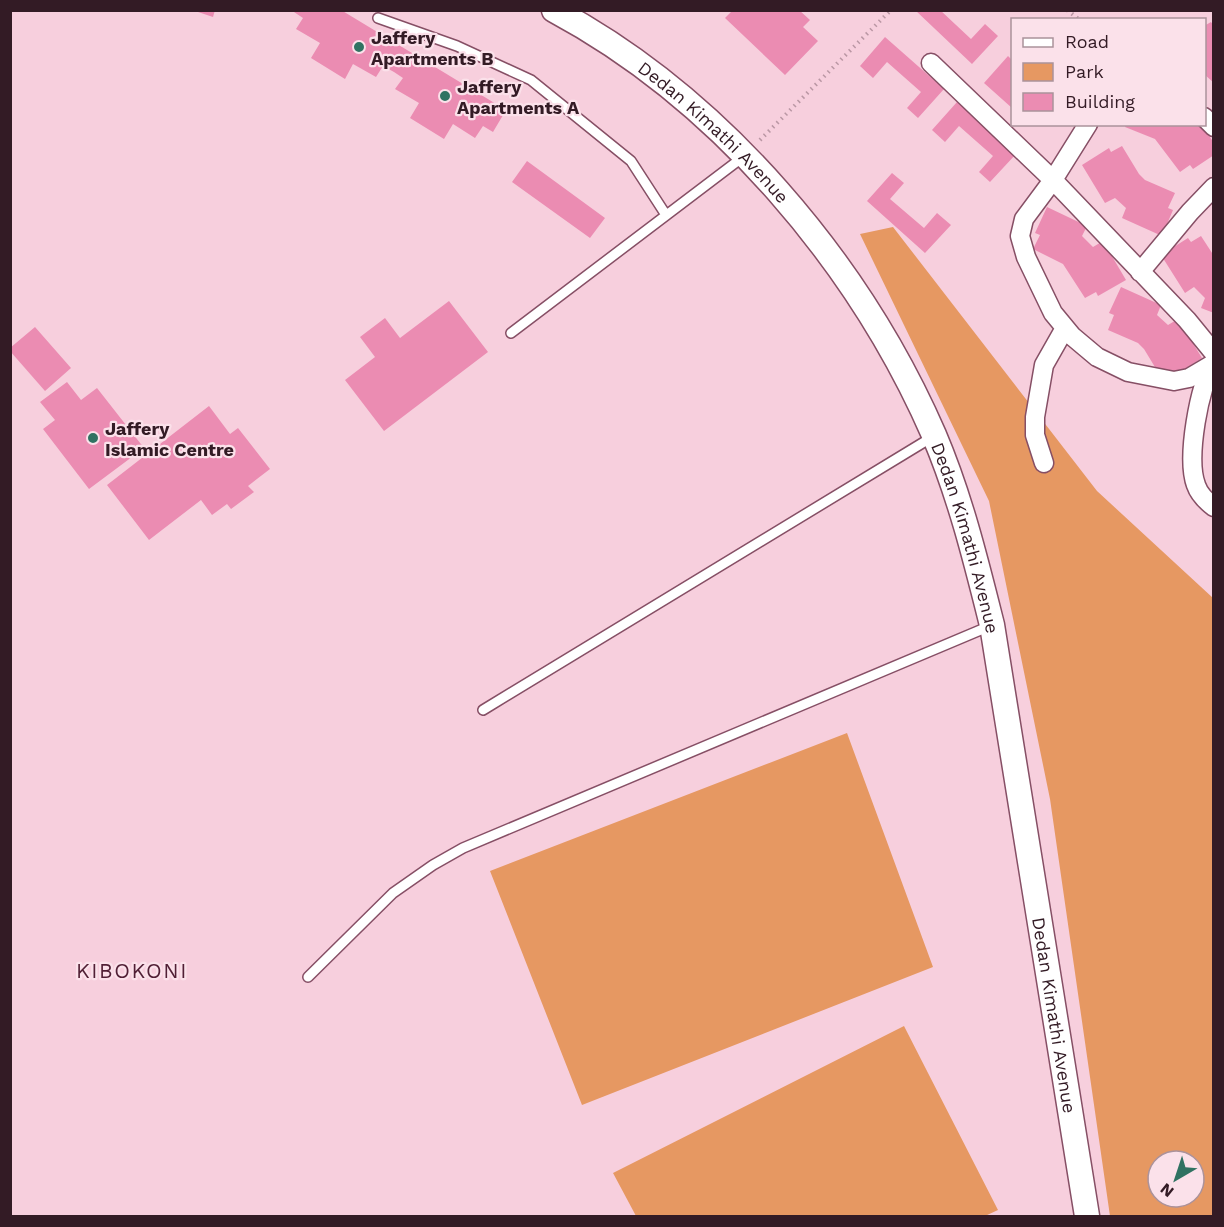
<svg xmlns="http://www.w3.org/2000/svg" width="1224" height="1227" font-family="'Work Sans',sans-serif">
<rect width="100%" height="100%" fill="#f7cfdd"/>
<path fill="#e69862" fill-rule="evenodd" d="M893,227l204,264 116,107v618h-103l-60,-417 -61,-298 -129,-267zM1158,1161h36v36h-36z
M847,733l86,234 -351,138 -92,-234z
M904,1026l94,184 -13,6h-349l-23,-43z"/>
<path fill="#eb8cb2" d="M192,10h23l-2,7z
M295,10h46l165,100 -13,22 -10,-6 -8,12 -22,-14 -9,15 -34,-21 9,-15 -24,-14 8,-11 -9,-6 -11,-6 -7,11 -23,-13 -8,15 -34,-21 9,-15 -24,-14 7,-11 -9,-6z
M733,10h66l11,10 -7,7 15,14 -33,34 -60,-57z
M915,10h25l31,29 14,-15 13,12 -26,28z
M1211,22l3,4v57l-10,-9v-48z
M885,37l59,52 -26,29 -11,-10 14,-16 -34,-30 -14,16 -13,-12z
M1008,56l4,4v48l-28,-25z
M957,102l59,52 -26,28 -11,-10 14,-16 -34,-30 -14,16 -13,-12z
M1126,124h75l13,19v12l-21,14 -3,-4 -10,7 -25,-33 -30,-12z
M1122,146l17,28 6,6 30,13 -7,15 5,2 -11,26 -40,-18 4,-10 -11,-10 -10,5 -23,-38 27,-17 2,4z
M527,161l78,57 -15,20 -78,-56z
M892,173l12,10 -14,16 34,29 13,-15 14,12 -26,28 -58,-52z
M1047,207l40,19 -5,10 11,11 10,-6 23,39 -28,16 -2,-4 -11,6 -22,-34 -30,-15 7,-14 -5,-2z
M1201,236l13,20v57l-13,-5 4,-10 -11,-11 -9,6 -24,-38 27,-17 3,4z
M1121,287l40,18 -4,10 11,10 10,-6 24,39 -27,17 -3,-4 -11,6 -17,-28 -6,-6 -30,-13 6,-15 -5,-2z
M449,301l39,51 -104,79 -39,-51 30,-23 -15,-20 25,-19 15,20z
M35,327l36,41 -26,23 -35,-40v-3z
M67,382l14,18 16,-12 47,60 -55,41 -46,-60 12,-9 -15,-18z
M209,406l21,28 8,-6 32,41 -22,17 6,6 -23,17 -4,-5 -15,11 -11,-15 -52,40 -42,-55z"/>
<g fill="none" stroke-linecap="round" stroke-linejoin="round">
<g stroke="#864f65" stroke-width="12">
<path id="service" d="M378,18l79,28 74,34 100,81 35,54
M511,333l232,-176
M483,710l451,-274
M308,977l85,-84 40,-28 30,-17 527,-222"/>
</g>
<g stroke="#864f65" stroke-width="21">
<path id="minor" d="M931,63l122,117 134,140 27,33
M1204,117l10,10
M1088,124l-35,56 -29,39 -4,17 6,21 27,56 19,23 25,21 31,15 46,9 15,-3 22,-13
M1140,272l50,-60 24,-25
M1214,362c-15,24 -28,96 -18,123 3,9 10,16 18,22
M1044,463l-9,-28v-18l9,-52 21,-37"/>
</g>
<g stroke="#864f65" stroke-width="27">
<g id="tertiary">
<path id="s1" d="M554,10c166,89 305,253 380,425 26,61 42,126 58,190l95,591"/>
</g>
</g>
<path stroke="#ba97a4" stroke-width="4" stroke-dasharray="1.5 4.5" stroke-linecap="butt" d="M1067,10l13,10
M760,140l131,-130"/>
<use href="#service" stroke="#fff" stroke-width="9"/>
<use href="#minor" stroke="#fff" stroke-width="18"/>
<use href="#tertiary" stroke="#fff" stroke-width="24"/>
</g>
<g fill="#307262" stroke="#fbe1ea" stroke-width="2">
<circle cx="359" cy="47" r="6"/>
<circle cx="445" cy="96" r="6"/>
<circle cx="93" cy="438" r="6"/>
</g>
<g text-anchor="middle" dominant-baseline="central" stroke-width="4.5" stroke-linejoin="round" paint-order="stroke">
<g font-size="18" font-weight="bold" fill="#331b25" stroke="#fbe1ea" text-anchor="start">
<text x="371" y="37">Jaffery<tspan x="371" dy="21">Apartments B</tspan></text>
<text x="457" y="86">Jaffery<tspan x="457" dy="21">Apartments A</tspan></text>
<text x="105" y="428">Jaffery<tspan x="105" dy="21">Islamic Centre</tspan></text>
</g>
<g font-size="18" fill="#331b25" stroke="#fbe1ea">
<text stroke="none"><textPath href="#s1" startOffset="202">Dedan Kimathi Avenue</textPath></text>
<text stroke="none"><textPath href="#s1" startOffset="688">Dedan Kimathi Avenue</textPath></text>
<text stroke="none"><textPath href="#s1" startOffset="1174">Dedan Kimathi Avenue</textPath></text>
</g>
<g font-size="21" letter-spacing="1.5" fill="#511f35" stroke="#fbe1ea">
<text x="132" y="970">KIBOKONI</text>
</g>
</g>
<rect width="1224" height="1227" fill="none" stroke="#331b25" stroke-width="24"/>
<rect x="1011" y="18" width="195" height="108" fill="#fbe1ea" stroke="#ab929b" stroke-width="1.5"/>
<rect x="1023" y="38" width="30" height="9" fill="#ffffff" stroke="#ab929b" stroke-width="1.5"/>
<text x="1065" y="48" font-size="18" fill="#331b25">Road</text>
<rect x="1023" y="63" width="30" height="18" fill="#e69862" stroke="#ab929b" stroke-width="1.5"/>
<text x="1065" y="78" font-size="18" fill="#331b25">Park</text>
<rect x="1023" y="93" width="30" height="18" fill="#eb8cb2" stroke="#ab929b" stroke-width="1.5"/>
<text x="1065" y="108" font-size="18" fill="#331b25">Building</text>
<g transform="translate(1176 1179) rotate(219)"><circle r="28" fill="#fbe1ea" stroke="#ab929b" stroke-width="1.5"/>
<path d="M0-4.5L10 22L0 15L-10 22Z" fill="#307262"/>
<text y="-9" font-size="16" font-weight="bold" text-anchor="middle" fill="#331b25">N</text>
</g>
</svg>
